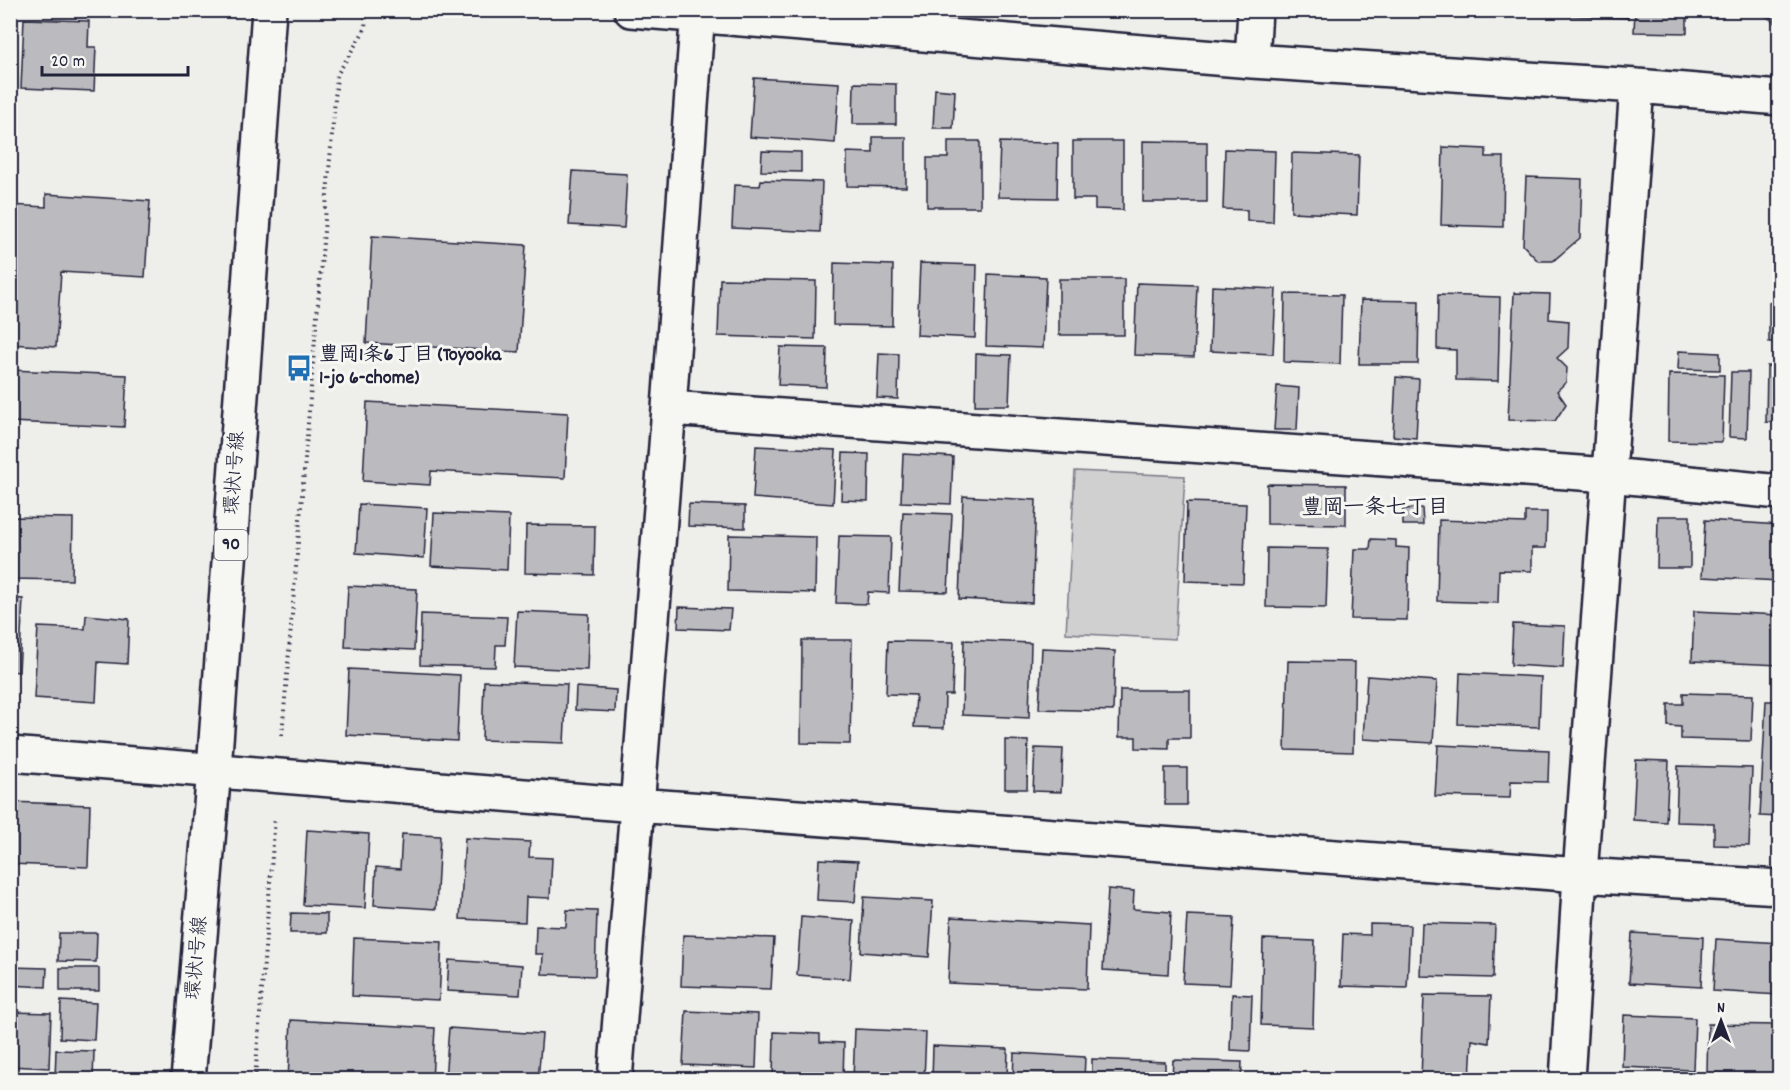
<svg xmlns="http://www.w3.org/2000/svg" width="1790" height="1090" font-family="Dekko,'Klee One',sans-serif">
<rect width="100%" height="100%" fill="#eeeeeb"/>
<filter id="ink" filterUnits="userSpaceOnUse"><feTurbulence type="fractalNoise" baseFrequency=".0167" numOctaves="2"/><feDisplacementMap in="SourceGraphic" scale="12" xChannelSelector="R" yChannelSelector="G"/><feConvolveMatrix kernelMatrix="1 2 1 2 8 2 1 2 1" color-interpolation-filters="sRGB"/></filter>
<g filter="url(#ink)">
<path fill="#d0d0d1" stroke="#797986" stroke-width="1.5" d="M1075,471l110,5 -10,163 -109,-6z"/>
<g fill="none" stroke-linecap="round" stroke-linejoin="round">
<path stroke="#727281" stroke-width="15" d="M1769,10l11,9"/>
</g>
<path fill="#bbbbbf" stroke="#22223b" stroke-width="1.5" d="M1554,10h74v8l-75,-3z
M1635,10h52v23l-53,-1z
M24,19l65,2 -1,26h8l-2,44 -73,-3z
M754,78l85,5 -4,60 -85,-6z
M854,83l42,1v40h-43z
M935,89l20,2 -2,37h-20z
M873,137h33v50l-59,-1v-34l26,1z
M948,141h32v66h-53v-49h21z
M1073,141h50v69l-28,-1v-10h-22z
M1143,141l64,1v60h-64z
M1000,142l58,1 -1,55 -59,-1z
M1443,147l43,2v8h18l-1,70 -62,-2z
M1225,149l50,2 -2,71 -26,-1v-11l-24,-1z
M762,151l39,1v20l-40,-1z
M1292,153l67,2 -2,60 -66,-3z
M573,171l54,3 -3,54 -55,-3z
M1526,177l56,2 -2,59 -27,23h-15l-15,-16z
M761,180l61,2 -2,50 -88,-4 2,-43 26,1z
M46,194l104,7 -5,76 -84,-5 -5,75 -46,-3v-139l36,2z
M372,236l154,9 -7,107 -153,-9z
M834,263l59,2 -1,61 -59,-1z
M920,263l57,2 -2,73 -58,-3z
M988,274l58,3 -3,71 -57,-2z
M720,279l96,2 -1,58 -97,-3z
M1059,279h65v56h-65z
M1137,283l60,2 -3,72 -60,-2z
M1212,286l64,3 -3,65 -63,-3z
M1514,293l36,1 -1,25 20,2 -1,27 -11,10 10,10 -1,14 -9,9 9,13 -11,17 -47,-1z
M1285,294l57,1 -2,69 -56,-2z
M1438,295l62,2 -2,84 -42,-1v-30l-19,-1z
M1361,300l58,1 -1,63h-59z
M1769,302h11v40h-11z
M780,347l47,1 -1,39 -48,-2z
M1679,351l41,2v17l-42,-1z
M879,353l20,1 -1,45 -21,-1z
M976,354l35,1 -2,50h-34z
M1767,366h13v57l-14,-1z
M10,370l117,5 -3,52 -114,-5z
M1731,372h18l-2,66 -18,-1z
M1669,374l55,1 -2,67 -54,-1z
M1396,377l23,2 -3,59 -23,-2z
M1277,386l22,2 -2,42h-23z
M367,402l201,11 -3,65 -134,-7 -1,14 -67,-4z
M756,446l80,4 -3,54 -80,-6z
M843,453l26,1 -1,47 -27,-1z
M903,454l50,3 -2,47 -50,-2z
M1267,484l79,1v40l-79,-1z
M963,496l73,4 -4,103 -73,-4z
M1187,502l59,2 -3,79 -58,-2z
M359,504l68,4 -3,50 -68,-5z
M689,504l56,2v22l-57,-2z
M1422,508l1,17h-20v-16z
M903,512l49,2 -4,78 -49,-1z
M1525,512h22l-1,36h-14v23l-33,-1 -1,33 -61,-2 2,-81 86,3z
M434,513l75,3 -2,54 -76,-4z
M1658,516h32v52h-33z
M10,517l63,1 -1,62 -62,-1z
M1705,520l75,5v56l-78,-4z
M526,525l69,1 -1,49 -69,-2z
M729,535l87,2 -1,56 -87,-2z
M839,536l52,1 -2,56 -21,-1 -1,12 -31,-1z
M1371,539l25,1v7l13,1 -2,72 -56,-1 3,-70h16z
M1267,548l61,1 -2,59 -60,-1z
M348,586l69,3 -3,61 -69,-3z
M10,598l13,1 -4,73 -9,-1z
M679,607l52,2 -2,21 -51,-2z
M517,611l72,3 -2,56 -73,-3z
M1694,611l86,4v50l-88,-4z
M421,614l86,3 -2,28h-9l-1,22 -75,-2z
M86,615l43,4 -2,45 -29,-2 -2,40 -62,-4 4,-71 47,2z
M1513,624l52,2 -2,42 -52,-3z
M802,640h50l-2,104 -49,-1z
M964,640l67,3 -2,75 -67,-3z
M888,641l66,1 -2,53h-7l-1,33 -30,-1 2,-32 -30,-1z
M1042,648l73,3 -2,60 -74,-2z
M1288,661l67,1 -2,90 -68,-2z
M349,669l111,6 -3,66 -111,-6z
M1460,673l81,4 -2,50 -81,-3z
M1367,676l70,5 -4,62 -70,-4z
M484,681l83,3 -3,59 -82,-3z
M576,687l40,3 -1,22 -40,-2z
M1120,690h70v48h-21v11l-33,-1v-11h-17z
M1683,693l70,2 -2,46 -70,-2v-12l-13,-1v-22h15z
M1766,701h14v116l-20,-1z
M1005,740l23,1 -1,48h-22z
M1438,745l111,5 -1,32 -37,-1 -1,17 -75,-2z
M1035,748l28,1 -2,43 -28,-1z
M1636,760l33,1 -3,61 -33,-2z
M1678,766l74,2 -3,78 -35,-1v-22l-38,-1z
M1165,768h22v37h-22z
M10,802l80,3 -2,62 -78,-3z
M307,830l62,4 -4,74 -62,-3z
M402,834l38,2 -4,73 -62,-4 2,-38 24,2z
M465,838l65,4 -1,15 23,1 -2,40 -24,-1 -1,25 -65,-3z
M819,859l39,2 -3,41 -38,-2z
M1108,889l26,2 -1,18 38,3 -3,62 -65,-4z
M864,897l69,4 -4,56 -68,-5z
M567,910l30,1 -2,65 -53,-2 1,-20h-8l1,-28 30,1z
M291,913l36,1v19h-37z
M1187,915l47,2 -4,68 -47,-2z
M801,917l53,4 -4,58 -53,-4z
M951,917l138,8 -2,64 -139,-6z
M1422,923l73,2 -2,53 -73,-2z
M1370,924l40,1 -3,63 -66,-2 2,-52 27,1z
M59,933h38l-1,29 -38,-1z
M1632,933l71,4 -2,50 -72,-4z
M683,935l91,3 -3,51 -90,-3z
M354,938l88,4 -3,58 -87,-4z
M1263,939l52,2 -2,86 -52,-2z
M1716,939l64,4v52l-67,-4z
M449,960l73,5 -2,30 -73,-4z
M10,967l37,1 -1,19 -36,-2z
M60,968h39v23h-39z
M1232,994l20,1 -2,56 -20,-1z
M1424,995l67,1 -2,47 -17,-3 -2,40h-49z
M61,1001l35,2 -2,37 -34,-2z
M686,1011l72,3 -2,54 -73,-3z
M10,1012l41,1 -2,55 -39,-2z
M1624,1015l71,3 -2,52 -71,-3z
M291,1020l144,8 -3,52h-144z
M1708,1024l72,1v50l-73,-2z
M449,1028l93,6 -4,46h-93z
M855,1029l71,3 -2,48h-71z
M774,1032l46,2v8l24,1 -1,37h-70z
M933,1046l75,3 -1,31h-75z
M56,1050l38,1 -1,29h-38z
M1014,1053l71,4 -1,23h-71z
M1092,1059l73,3v18h-73z
M1173,1060l69,2 -1,18h-69z
M1268,1073l53,1v6h-53z
M1340,1075l65,2 -1,3h-64z"/>
<g fill="none" stroke-linecap="round" stroke-linejoin="round">
<g stroke="#22223b" stroke-width="38">
<path id="street" d="M631,10l621,51 385,25 143,12
M1252,61l3,-51
M669,408l940,67 171,17
M10,754l626,51 944,70 200,12
M615,1080l54,-672 29,-398
M1567,1080l13,-205 57,-789"/>
</g>
<g stroke="#22223b" stroke-width="38">
<path id="primary" d="M188,1080l26,-311 55,-759"/>
</g>
<path stroke="#22223b" stroke-width="4" stroke-dasharray="1.5 4.5" stroke-linecap="butt" d="M282,735l55,-660 28,-46 1,-19
M255,1080l20,-263"/>
<use href="#street" stroke="#f6f6f2" stroke-width="33"/>
<use href="#primary" stroke="#f6f6f2" stroke-width="33"/>
</g>
</g>
<defs>
<g id="bus-bare" transform="scale(2.07)"><path d="M-5-6H5V4H4V6H2V4H-2V6H-4V4H-5ZM-3.5-4V0h7V-4ZM-3.5 1.2v1.5H-2V1.2ZM2 1.2v1.5H3.5V1.2Z" fill="#1f6fb2" stroke="#f6f6f2" stroke-width="2.5" paint-order="stroke"/></g>
</defs>
<g fill-rule="evenodd">
<use href="#bus-bare" x="299" y="368"/>
</g>
<g text-anchor="middle" dominant-baseline="central" stroke-width="6" stroke-linejoin="round" paint-order="stroke">
<rect fill="#f6f6f2" stroke="#626272" stroke-width="1.5" x="214.5" y="530" width="33" height="30" rx="4.5"/>
<g font-size="18" font-weight="bold" fill="#22223b">
<text x="231" y="545">90</text>
</g>
<g font-size="20" font-weight="bold" fill="#22223b" stroke="#f6f6f2" text-anchor="start">
<text x="319" y="356">豊岡1条6丁目 (Toyooka<tspan x="319" dy="23">1-jo 6-chome)</tspan></text>
</g>
<g font-size="20" fill="#22223b" stroke="#f6f6f2">
<text transform="translate(236 473) rotate(-86)">環状1号線</text>
<text transform="translate(198 958) rotate(-85)">環状1号線</text>
</g>
<g font-size="21" font-weight="bold" fill="#22223b" stroke="#f6f6f2">
<text x="1375" y="509">豊岡一条七丁目</text>
</g>
</g>
<rect width="1790" height="1090" fill="none" stroke="#f6f6f2" stroke-width="36"/>
<rect x="18" y="18" width="1754" height="1054" fill="none" stroke="#22223b" stroke-width="2" filter="url(#ink)"/>
<g transform="translate(1721 1021)" stroke="#f6f6f2" stroke-width="4.5" paint-order="stroke">
<path d="M0-4.5L10 22L0 15L-10 22Z" fill="#22223b"/>
<text y="-9" font-size="16" font-weight="bold" text-anchor="middle" fill="#22223b">N</text>
</g>
<path d="M42 66v9h146v-9" fill="none" stroke="#22223b" stroke-width="3"/>
<text x="51" y="66" font-size="18" fill="#22223b" stroke="#f6f6f2" stroke-width="4.5" paint-order="stroke">20 m</text>
</svg>
